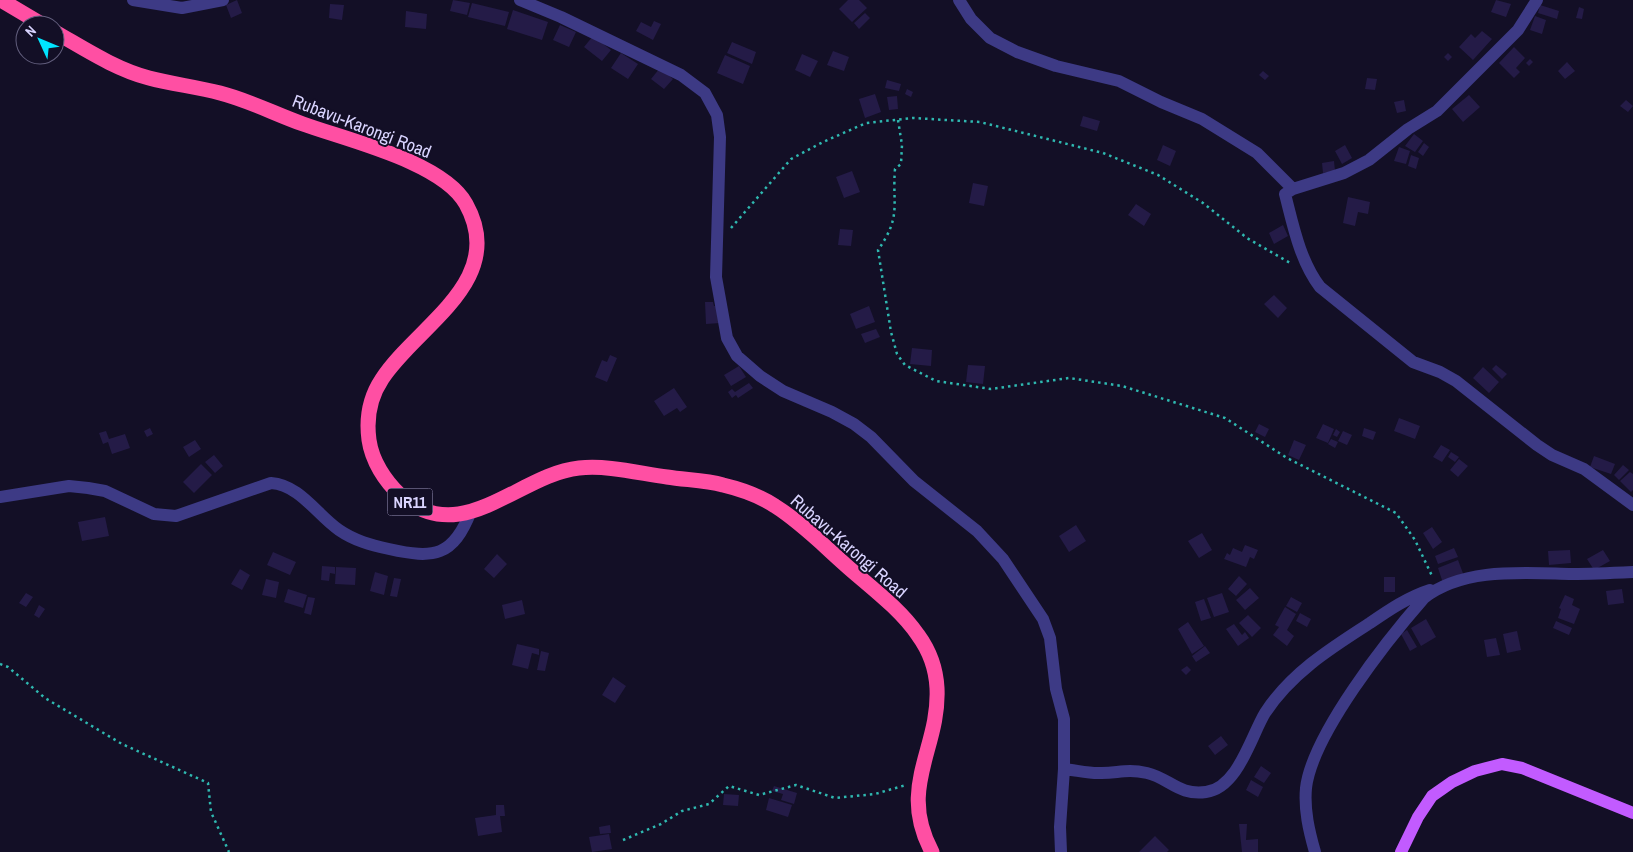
<svg xmlns="http://www.w3.org/2000/svg" width="1633" height="852" font-family="'Archivo Narrow',sans-serif">
<rect width="100%" height="100%" fill="#130f26"/>
<path fill="#241b47" d="M237,0l5,13 -11,5 -5,-13z
M453,0l17,3 -3,12 -17,-4z
M848,0h11l8,8 -15,14 -13,-13z
M1496,0l15,4 -5,13 -15,-5z
M472,3l37,9 -4,14 -37,-9z
M330,4l14,1 -2,15 -13,-2z
M1540,5l19,6 -2,8 -19,-6z
M1579,7l5,2 -2,10 -6,-1z
M513,10l35,12 -6,18 -35,-11z
M406,11l21,3 -1,15 -21,-2z
M865,13l5,5 -11,11 -5,-6z
M1535,16l11,4 -4,14 -12,-4z
M654,21l7,3 -8,16 -17,-9 5,-9 10,5z
M560,25l16,7 -7,15 -16,-7z
M1482,31l10,8 -19,21 -14,-13 12,-13 4,4z
M593,36l18,14 -9,11 -18,-14z
M732,42l24,10 -4,12 -25,-11z
M1514,47l11,11 -9,10 4,4 -6,6 -15,-15z
M833,51l16,6 -5,14 -17,-6z
M621,53l17,11 -10,15 -17,-11z
M1448,53l4,4 -4,4 -4,-4z
M802,54l16,7 -8,16 -15,-7z
M725,55l25,11 -7,18 -26,-11z
M1530,59l3,3 -4,4 -3,-3z
M1567,62l8,9 -10,8 -7,-8z
M660,68l13,11 -9,10 -13,-10z
M1263,71l6,5 -4,4 -6,-5z
M1367,78l10,1 -2,11 -10,-1z
M887,80l14,4 -2,7 -14,-3z
M907,89l6,3 -2,5 -6,-3z
M875,94l6,18 -16,6 -6,-19z
M1469,95l11,12 -17,15 -11,-13z
M897,96l1,13 -9,1 -2,-13z
M1404,100l2,11 -9,2 -3,-11z
M1626,100l7,6 -5,6 -8,-6z
M1083,116l17,5 -3,10 -17,-5z
M1414,134l9,7 -8,11 -10,-6z
M1424,143l5,4 -6,9 -5,-4z
M1163,145l13,6 -6,15 -13,-6z
M1345,145l7,13 -10,6 -7,-13z
M1399,147l11,4 -4,13 -12,-3z
M1411,155l8,3 -3,11 -8,-3z
M1334,161l1,10 -12,2 -1,-10z
M852,171l8,21 -16,6 -8,-21z
M973,183l15,3 -4,20 -15,-3z
M1348,197l22,5 -2,12 -10,-2 -3,14 -12,-3z
M1136,204l15,10 -7,12 -16,-11z
M1283,225l5,11 -14,8 -5,-11z
M840,229l13,1 -2,16 -13,-1z
M1274,295l13,13 -9,10 -14,-14z
M705,302h8l1,4h5l1,17 -14,1z
M869,306l6,16 -19,7 -6,-15z
M876,329l4,8 -15,6 -4,-9z
M912,348l20,2 -1,16 -21,-2z
M610,355l7,3 -10,24 -12,-5 7,-17 5,2z
M968,365l17,1 -2,18 -17,-2z
M1496,365l11,9 -5,5 -10,-10z
M739,366l7,11 -15,9 -7,-11z
M1483,367l16,15 -10,11 -16,-15z
M749,383l4,5 -15,10 -2,-3 -4,3 -4,-6 4,-3 3,3z
M674,388l13,19 -7,5 -3,-4 -13,8 -10,-15z
M1399,418l21,8 -5,13 -21,-8z
M1259,424l10,5 -4,8 -10,-5z
M1323,424l11,5 -6,14 -12,-5z
M150,428l3,6 -6,3 -3,-6z
M1364,428l12,4 -3,8 -11,-4z
M1336,429l4,3 -3,5 -4,-2z
M106,431l3,8 16,-5 5,14 -18,6 -4,-12 -5,2 -4,-11z
M1343,431l9,4 -5,10 -9,-4z
M1331,439l7,3 -3,6 -7,-4z
M195,440l6,9 -12,8 -6,-10z
M1294,440l12,5 -7,15 -11,-5z
M1441,445l9,5 -8,12 -9,-5z
M1451,452l8,5 -4,5 -7,-5z
M214,455l9,11 -8,7 -10,-11z
M1594,456l21,8 -4,10 -21,-7z
M1459,459l9,7 -10,11 -8,-7z
M201,464l11,11 -18,18 -11,-11z
M1623,465l6,5 -10,10 -5,-5z
M1630,472l3,2v16l-2,2 -11,-11z
M105,517l4,19 -27,5 -4,-19z
M1076,525l10,16 -17,11 -10,-16z
M1432,527l10,15 -9,7 -10,-16z
M1202,533l10,17 -13,8 -11,-17z
M1245,545l13,5 -4,9 -4,-2 -4,10 -22,-8 3,-6 3,2 3,-7 9,4z
M1454,548l4,9 -20,7 -3,-8z
M1570,550l1,13 -22,2 -1,-14z
M1603,550l7,11 -16,9 -7,-11z
M273,552l23,10 -6,13 -23,-10z
M497,554l10,10 -13,14 -10,-9z
M1458,560l6,16 -21,7 -5,-15z
M322,566l13,1v7l-5,-1 -1,8 -8,-1z
M336,567l20,1 -1,17 -20,-1z
M240,569l10,6 -8,15 -11,-6z
M375,572l13,4 -4,19 -14,-4z
M1239,576l8,8 -11,12 -8,-7z
M1384,577h11v15h-11z
M394,578l7,1 -4,18 -7,-1z
M266,579l13,3 -3,16 -14,-3z
M1250,588l9,10 -14,12 -9,-10z
M288,589l19,6 -4,13 -19,-6z
M1622,589l2,14 -16,2 -2,-14z
M26,593l7,4 -7,10 -7,-4z
M1222,593l7,19 -15,5 -7,-19z
M1565,595l9,4 -2,6 8,4 -6,15 -16,-6 3,-9 -2,-1z
M308,597l7,1 -4,17 -7,-2z
M1291,597l11,6 -5,9 -11,-6z
M1204,599l7,19 -10,3 -6,-19z
M522,600l3,14 -20,5 -3,-14z
M39,605l6,4 -6,9 -5,-3z
M1285,607l11,7 -9,16 7,6 -7,10 -14,-11 6,-8 -4,-2z
M1300,613l11,6 -4,8 -11,-6z
M1248,615l13,13 -9,9 -13,-14z
M1426,619l10,18 -15,9 -10,-18z
M1556,621l16,7 -3,7 -16,-7z
M1188,622l16,24 -12,8 -14,-25z
M1234,624l8,11 3,-3 4,6 -11,8 -12,-17z
M1407,630l10,17 -7,4 -9,-17z
M1517,631l4,19 -14,3 -4,-19z
M1496,638l4,17 -13,2 -3,-17z
M517,644l22,5v6l-7,-2 -4,16 -16,-4z
M1205,646l5,7 -14,9 -4,-6z
M541,651l8,2 -4,18 -8,-1z
M1187,666l4,4 -5,5 -5,-5z
M613,677l13,9 -11,17 -13,-8z
M1221,736l7,9 -13,10 -7,-9z
M1261,766l10,7 -7,10 -10,-6z
M1251,780l12,7 -5,10 -12,-7z
M774,786l23,7 -3,11 -13,-4 2,-6 -11,-3z
M724,794l15,1 -1,11 -15,-1z
M769,798l23,7 -4,12 -22,-7z
M496,805h8l1,11h-5l2,16 -24,4 -3,-18 21,-3z
M1239,824h8l-1,16 12,-1v13h-16z
M610,825l1,8 -11,1 -1,-7z
M609,834l3,15 -20,3 -3,-15z
M1155,836l14,14 -2,2h-28z"/>
<g fill="none" stroke-linecap="round" stroke-linejoin="round">
<path stroke="#2fb8b0" stroke-width="2.5" stroke-dasharray="2.5 4" stroke-linecap="butt" d="M898,120l4,25 -1,19 -6,5c-3,36 7,47 -17,81l13,82 6,22 8,11 31,16 55,8 78,-11 53,8 103,32 62,40 109,55 19,27 18,38
M731,228l60,-69 32,-17 43,-19 47,-5 67,4 123,31 55,22 45,28 44,35 45,26
M0,664l8,3 37,31 77,46 86,39 3,29 18,40
M623,840l38,-16 21,-13 27,-7 20,-18 30,9 37,-10 39,13 40,-4 31,-9"/>
<path stroke="#3d3a85" stroke-width="12" d="M133,0l49,8 41,-8
M520,0l41,17 120,58 24,18 12,22 3,22 -4,140 11,61 10,18 23,20 23,15 49,21 22,12 17,13 43,44 63,50 26,28 40,60 7,19 6,51 8,30v50l-4,58 1,25
M959,0l12,19 19,19 27,14 39,14 63,15 42,21 41,17 55,34 36,36
M1537,0l-19,30 -81,81 -29,18 -39,31 -25,13 -51,16 -8,5c8,31 15,67 35,93l93,75 27,10 16,9 81,64 15,10 32,14 49,36
M0,497l69,-11 19,2 17,3 49,23 22,2 95,-33c29,2 46,32 68,47 16,11 32,15 50,19 45,10 64,8 82,-38
M1064,769c11,1 23,4 34,4 19,1 27,-5 49,0 22,5 32,23 59,19 32,-4 45,-56 59,-79 26,-40 66,-65 105,-90 19,-13 38,-26 60,-33
M1315,852c-6,-21 -11,-42 -9,-64 6,-53 82,-149 118,-190 40,-31 100,-25 148,-24 20,0 41,-1 61,-2"/>
<path stroke="#c25bff" stroke-width="12" d="M1401,852l17,-35 14,-21 20,-14 23,-11 27,-7 20,4 111,45"/>
<path stroke="#ff4fa3" stroke-width="15" d="M1,0l42,25
M55,32c30,17 60,37 94,46 23,6 48,9 71,15 28,7 55,21 83,31 44,16 140,38 163,80 43,77 -50,122 -84,175 -12,18 -16,39 -13,61 3,21 16,41 31,55 61,55 119,-21 179,-27 29,-3 59,5 88,9 18,3 38,3 56,8 17,4 37,11 52,21 27,17 50,41 74,62 24,21 51,41 69,67 11,15 18,34 19,53 3,61 -40,99 -5,164"/>
</g>
<g text-anchor="middle" dominant-baseline="central" stroke-width="4" stroke-linejoin="round" paint-order="stroke">
<rect fill="#130f26" stroke="#9e99be" stroke-width="1" x="387.5" y="488.5" width="45" height="27" rx="4"/>
<g font-size="16" font-weight="bold" fill="#d9d4ff">
<text x="410" y="502">NR11</text>
</g>
<g font-size="18" fill="#d9d4ff" stroke="#130f26">
<text transform="translate(362 126) rotate(21)">Rubavu-Karongi Road</text>
<text transform="translate(849 546) rotate(41)">Rubavu-Karongi Road</text>
</g>
</g>
<g transform="translate(40 40) rotate(314)"><circle r="24" fill="#130f26" stroke="#625e7d"/>
<path d="M0-4L9 19L0 12L-9 19Z" fill="#00e5ff"/>
<text y="-8" font-size="14" font-weight="bold" text-anchor="middle" fill="#d9d4ff">N</text>
</g>
</svg>
